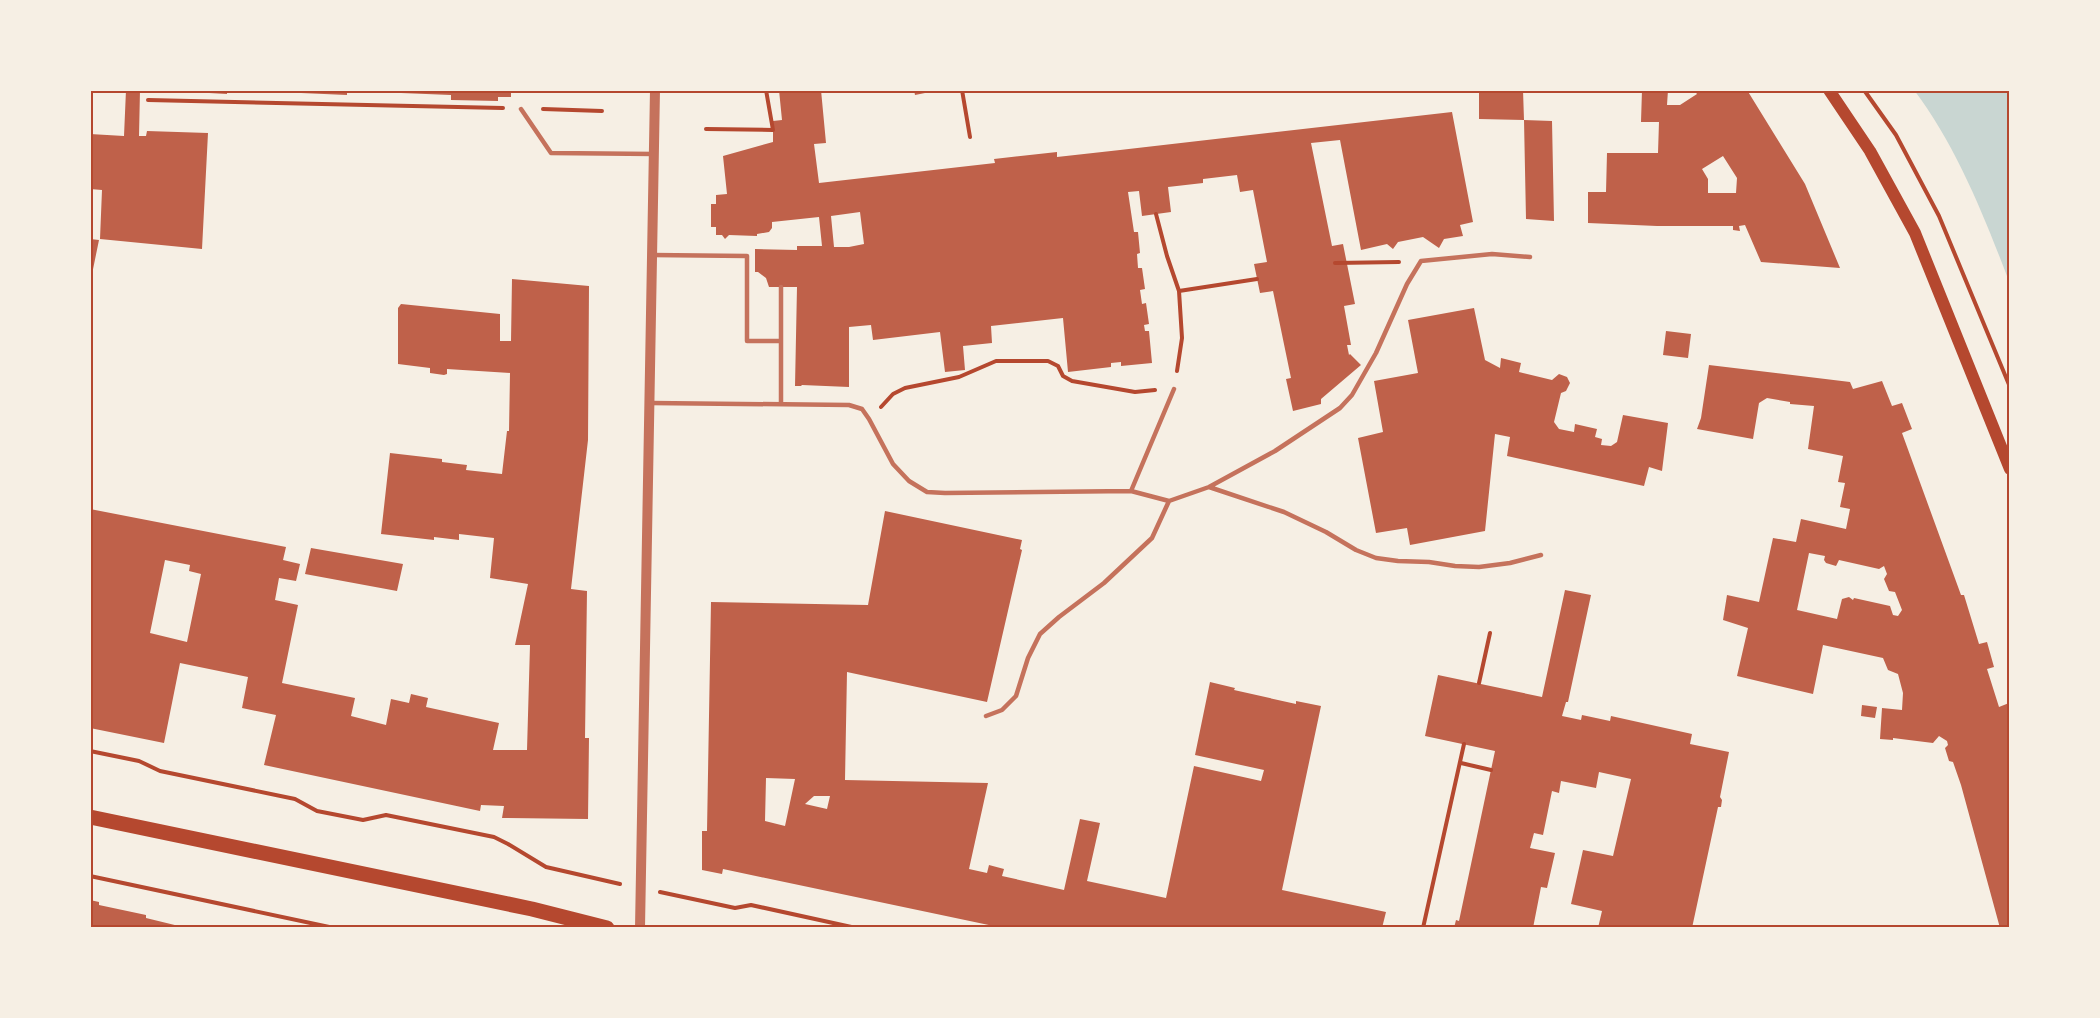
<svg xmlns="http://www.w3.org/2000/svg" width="2100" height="1018" font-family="Montserrat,sans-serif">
<rect width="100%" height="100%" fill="#f6efe4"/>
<path fill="#c9d6d2" d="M1914,90h96v194c-25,-66 -53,-137 -96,-194z"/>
<path fill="#bf614a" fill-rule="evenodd" d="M126,90h14l-1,46h7l1,-5 61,2 -6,116 -102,-10 2,-49 -12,-1v-55l34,2z
M209,90h18v4l-18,-1z
M300,90h47v5l-46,-2z
M376,90h135v7h-13v4l-47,-1v-5l-75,-3z
M779,90h42l5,53 -12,1 5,39 176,-20 -1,-4 63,-7v5l63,-7 332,-38 21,110 -13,3 3,11 -19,3 -5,9 -16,-11 -25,5 -5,7 -6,-5 -26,6 -21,-110 -29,3 21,103 11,-2 12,60 -11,2 7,39h-4l2,10 1,-1 11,11 -40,34v5l-28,7 -7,-32 5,-1 -18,-87 -13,2 -6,-29 13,-2 -14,-72 -13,2 -3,-17 -34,4v4l-35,4 3,25 -29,4 -3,-25 -11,1 6,40h4l2,21 -3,1 1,14h4l3,21 -5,1 2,14 4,-1 3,21 -5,1 1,6h4l3,32 -31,3v-4l-10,1v4l-43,5 -5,-54 -72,8 1,17 -29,3 2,24 -20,2 -5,-40 -67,8 -2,-15 -22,2v60l-47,-2 -1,1h-6l2,-99h-28l-3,-9 -8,-6h-3v-23l42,1v-4h25l-3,-29 -47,5v6l-3,4 -12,2v2l-28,-1 -4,4 -3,-4h-6v-8h-5v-23h5v-9l11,-1 -4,-38 50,-14v-21l9,-1zM860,212l4,32 -15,3h-15l-3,-31z
M914,90h21v1l-20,4z
M1479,90h44l1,30 -45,-1z
M1642,90h26l-1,15h13l17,-11 -3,-4h53l58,94 35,84 -79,-6 -16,-37 -6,1 1,5 -7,-1v-4h-76l-69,-3v-31h18l1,-39h51l1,-31h-18zM1723,156l14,22 -1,15h-28v-14l-6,-10z
M1524,120l28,1 2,100 -28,-2z
M90,239l9,1 -8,39h-1z
M512,279l77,7 -1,154 -17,149 16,2 -2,147h4l-1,81 -86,-1 2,-12 -23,-1 -1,6 -216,-46 12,-50 -34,-7 6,-31 -68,-14 -16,80 -74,-15v-219l196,38 -3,13 17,4 -4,17 -17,-3 -4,22 23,5 -16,78 73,15 -4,18 35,9 5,-26 18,4 2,-9 17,4 -2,9 73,16 -6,27h34l3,-105h-15l13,-61 -38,-6 4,-40 -35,-4v6l-25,-3v3l-53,-6 9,-81 52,6v3l25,3 -1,5 36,4 5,-43h2l1,-58 -63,-4v5l-3,1 -14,-2v-5l-32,-4v-56l3,-4 99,10v27h11zM165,560l25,5 -1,6 12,3 -14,68 -37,-9z
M1474,308l11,52 15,8 1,-10 20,5 -2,9 33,8 7,-6 8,3 3,6 -4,8 -5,2 -7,29 5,7 15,3 1,-8 22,5 -2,8 7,2 -1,6 10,1 6,-4 6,-27 45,8 -6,48 -13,-4 -5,19 -137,-30 3,-19 -15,-3 -10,97 -75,14 -3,-17 -31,5 -18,-95 25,-6 -9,-51 44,-8 -10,-53z
M1666,331l25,3 -3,24 -25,-3z
M1709,365l141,17 3,7 29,-8 10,25 10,-3 10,26 -10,4 59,162h3l15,49 8,-2 7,25 -7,2 12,38 10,-4 1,3v222h-10l-39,-143 -8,-23 -4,-1 -4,-13 3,-3 -1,-4 -8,-5 -6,7 -40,-5v2l-13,-1 2,-31 20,2 1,-17 -5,-19 -10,-4 -5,-12 -60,-13 -10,49 -76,-18 11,-48 -25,-8 4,-25 32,7 14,-64 23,4 5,-23 45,10 4,-20 -10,-2 5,-24 -7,-1 5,-26 -35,-7 6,-43 -24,-2v-2l-23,-4 -8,5 -6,36 -56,-10 4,-11zM1809,553l16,3 -1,4 2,3 10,3 3,-6 40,9 5,-3 3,8 -3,5 5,12 6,1 7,18 -4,6 -5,-1 -3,-9 -36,-8 -1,2 -4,-3 -7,2 -5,20 -40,-9z
M885,511l137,29 -2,9 2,1 -35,152 -140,-30 -2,108 143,3 -19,86 18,4 2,-8 15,4 -2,7 62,14 16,-71 20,4 -13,58 79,17 28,-132 67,15 3,-11 -69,-15 15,-73 25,6 -1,2 62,14v-3l25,5 -39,184 104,22 -4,16h-379l-280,-59 -1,5 -20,-4v-39h5l4,-229 157,3zM766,778l29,1 -10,47 -20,-5zM814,796h16l-3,13 -22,-5z
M311,548l92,16 -6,27 -92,-17z
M1565,590l26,5 -23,107h-2l-4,14 19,4 1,-5 28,6 1,-5 81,18 -2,10 39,8 -9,45 2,3 -1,7h-3l-26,121h-94l4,-17 -31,-7 12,-54 30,6 18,-77 -32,-7 -3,16 -35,-7 -2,12 -7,-2 -9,44 -9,-2 -4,15 25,5 -8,35 -6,-1 -8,41h-79l2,-8 3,1 36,-170 -70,-15 13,-61 104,22z
M1862,705l15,2 -2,11 -14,-2z
M90,900l9,2v3l47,10v3l41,10h-97z"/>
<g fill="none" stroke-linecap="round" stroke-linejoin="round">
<path stroke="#b5482f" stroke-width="4" d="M962,90l8,47
M1864,90l32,45 43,81 71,171
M148,100l355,8
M543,109l59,2
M706,129l67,1 -7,-40
M1156,214l11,42 12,35
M1335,263l64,-1
M1177,371l5,-33 -3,-47 78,-12
M881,407l12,-13 12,-6 54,-11 37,-16h52l10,5 5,10 9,5 63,11 20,-2
M1479,683l11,-50
M90,751l49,10 21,10 135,28 22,12 46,9 23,-5 108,22 14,7 38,23 74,17
M1461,763l30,7
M90,876l244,52
M660,892l75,16 16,-3 105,23
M1423,928l41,-184"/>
<path stroke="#c5725c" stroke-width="4.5" d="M521,109l30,44 103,1
M652,255l95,1v85h34v63
M781,341v-54
M651,403l198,2 13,4 7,10 24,45 16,17 18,11 18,1 186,-2 38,10 40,-14 66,-36 65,-43 12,-13 24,-42 31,-69 14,-23 71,-7 38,3
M1209,487l75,25 42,20 30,18 20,8 22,3 31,1 26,4 24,1 31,-4 31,-8
M1131,491l43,-102
M986,716l16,-6 14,-14 12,-38 12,-24 19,-17 45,-34 48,-45 17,-37"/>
<path stroke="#c5725c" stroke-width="10" d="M640,928l15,-838"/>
<path stroke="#b5482f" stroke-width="12" d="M1829,90l41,61 45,82 95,236"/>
<path stroke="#b5482f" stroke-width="15" d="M90,817l442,92 75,19"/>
</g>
<rect width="2100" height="1018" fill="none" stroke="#f6efe4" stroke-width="183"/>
<rect x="92" y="92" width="1916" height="834" fill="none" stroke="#b5482f" stroke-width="2"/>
</svg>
